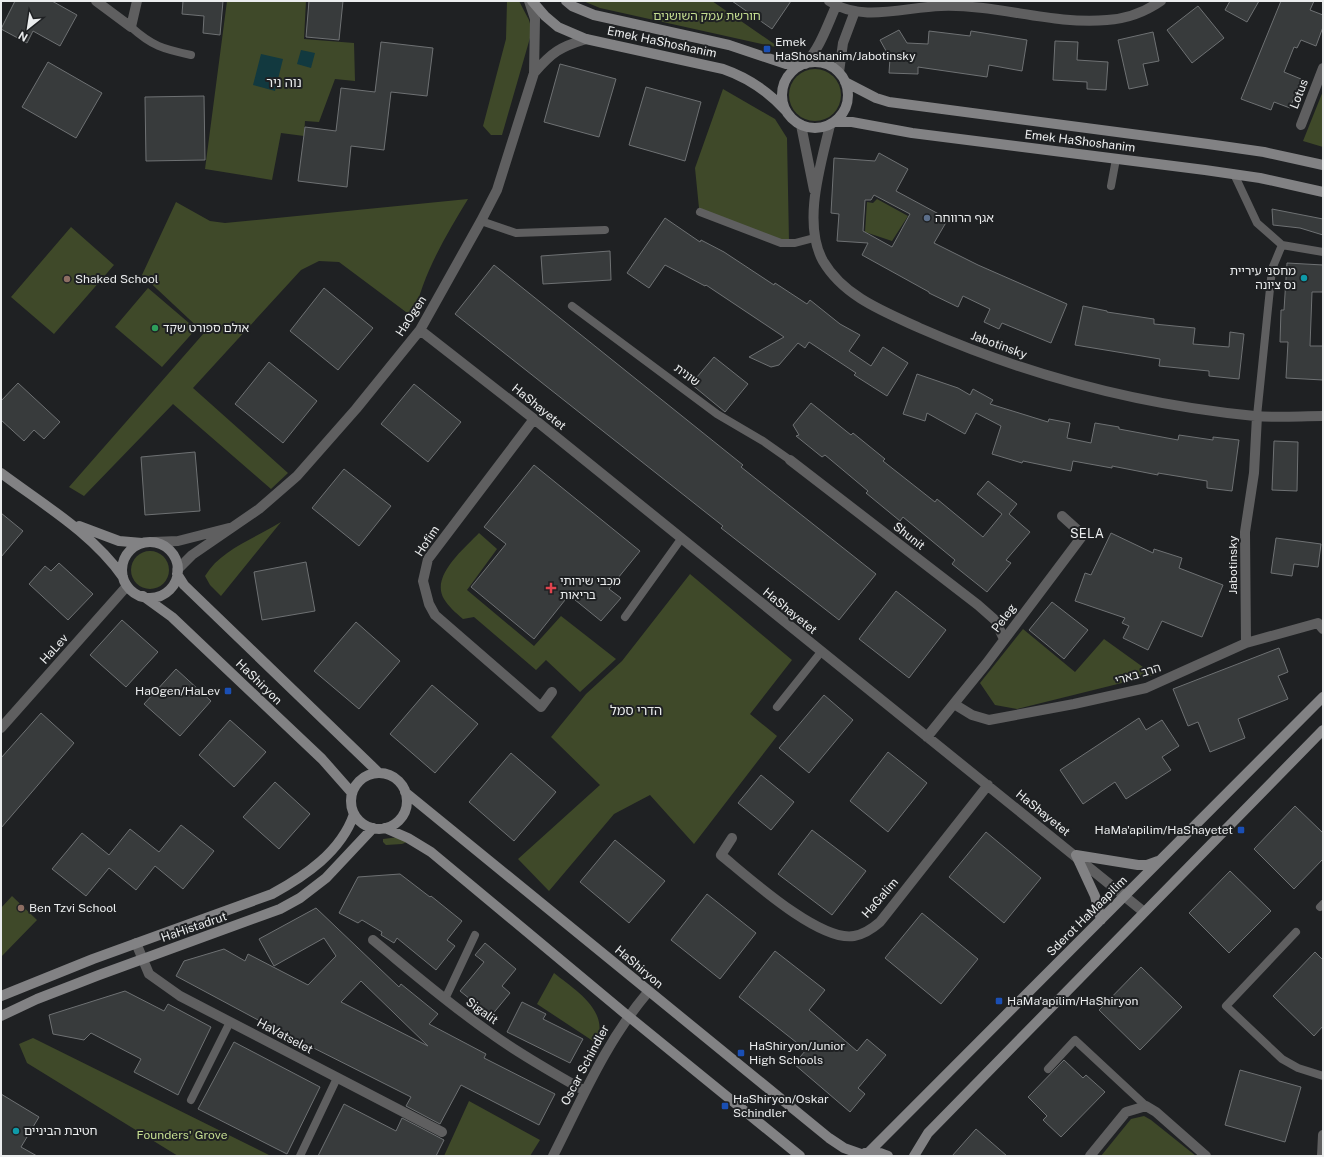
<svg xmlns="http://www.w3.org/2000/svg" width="1324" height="1157" font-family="'Public Sans','Noto Sans Hebrew',sans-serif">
<rect width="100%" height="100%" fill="#1f2123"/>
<path fill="#3f4929" d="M227,1h79l-2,38 50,4 1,38 -20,-2 -16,43 -14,-1 -1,15 -23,-3 -9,47 -67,-11z
M507,1h12l10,19 3,11 -30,104h-11l-8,-9 23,-87z
M583,1h129l68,47 -180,-40z
M789 95a26 26 0 1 1 52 0a26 26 0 1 1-52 0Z
M723,89l52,30 12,19 2,104 -22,-6 -68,-28 -4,-40z
M1323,91v56l-20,-6z
M468,199c-23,38 -46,76 -54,119l-75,-56 -20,-1 -18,9 -108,118 95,85 -17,16 -98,-85 -89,92 -15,-9 135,-154 -62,-58 34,-73 34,19 15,2z
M877,199l31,17 -16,25 -27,-9 2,-30 6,1z
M71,227l43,38 -60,69 -43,-37z
M148,288l48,41 -34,38 -47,-40z
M281,522l-60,74 -11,-11 -5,-9c16,-27 51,-38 76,-54z
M479,533l18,16 -30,41 67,56 27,-30 55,43 -36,33 -34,-32 -10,10 -62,-53 -11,2c-7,-6 -15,-13 -19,-20 -14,-23 21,-51 35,-66z
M131 570a19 19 0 1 1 38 0a19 19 0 1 1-38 0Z
M690,574l102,86 -42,54 27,22 -83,108 -44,-49 -36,19 -65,77 -31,-32 82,-74 -49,-48 35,-43 36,-33z
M1023,629l52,43 29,-33 50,36 -137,34 -22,-4 -15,-22z
M399,837l8,5 -5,2 -16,1 -3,-3v-3z
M12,896l25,24 -36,37v-49z
M554,973c21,17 57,38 42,70l-59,-39z
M33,1038l238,118h-93l-151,-93 -8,-19z
M469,1101l71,39 -10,16h-86z
M1144,1116l7,4 45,36h-95l30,-37z"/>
<path fill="#12393f" d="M301,50l14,3 -4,15 -14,-4z
M261,54l22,5 -8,32 -22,-6z"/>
<path fill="#383b3c" stroke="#6e7173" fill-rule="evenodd" d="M15,1h37l25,14 -17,31 -27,-15 -6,12 -26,-14z
M183,1h40l-3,34 -17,-2 1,-17 -22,-2z
M309,1h34l-4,39 -33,-3z
M732,1h59l-19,28z
M1230,1h29l-12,21 -22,-12z
M1281,1h33l-4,9 13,5v12l-7,19 -15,-6 -4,8 -3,-1 -10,25 17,7 -11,29 -16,-6 -3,8 -30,-11z
M1198,6l26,32 -32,25 -25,-33z
M899,30l8,13 21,1 1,-13 41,5 1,-5 56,9 -5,31 -33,-6 -2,12 -69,-10v7l-29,-1 1,-15 -10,-18z
M1153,32l6,29 -16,3 5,21 -19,4 -11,-49z
M1055,41l23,1 -1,18 31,2 -2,28 -19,-1v-7l-34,-2z
M381,42l52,6 -6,48 -36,-4 -7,58 -33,-4 -4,41 -49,-6 7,-54 31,4 5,-43 34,4z
M48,62l54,31 -26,45 -54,-31z
M560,64l56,15 -17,58 -55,-15z
M646,87l55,15 -16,59 -56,-16z
M204,96l1,64 -59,1 -1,-64z
M879,153l29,16 -12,22 52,28 -14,24 44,22 89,39 -16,39 -49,-20 -3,6 -15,-7 6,-13 -27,-13 -5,11 -29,-14v-1l-67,-37 6,-12 -31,-2 2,-27 -8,-1 3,-55 41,3zM874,195l36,19 -18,33 -29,-16 2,-31h6z
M1272,209l51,10v16l-23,-7 -27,-3z
M665,218l35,24 1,-2 23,12 50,33 1,-2 32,21 3,-4 30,24 20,11 -11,16 22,15 12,-19 25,16 -21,33 -33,-21 2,-2 -47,-31 -4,6 -7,-5 -19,22 -8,2 -22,-10 35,-20 -78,-52 -1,1 -40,-21 -16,23 -22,-15z
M610,251l1,29 -68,4 -2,-28z
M1287,263l36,2v27h-11l-2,54h13v34l-37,-2 2,-36h-8l1,-32h3z
M494,265l249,200 -2,2 135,107 -37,46 -118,-92 2,-2 -268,-212z
M324,288l49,40 -35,42 -48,-39z
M1083,306l24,5v1l47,7v5l41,4 -2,16 36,3 1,-15 14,2 -5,45 -30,-3v-5l-50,-5 1,-7 -85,-14z
M714,357l34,27 -23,28 -34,-28z
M269,362l48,39 -34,42 -48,-39z
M917,374l41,14 12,7 3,-6 20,11 -3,4 58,18 1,-3 21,4 -3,15 24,5 4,-20 24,4v2l59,11 1,-5 34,5v-3l26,3 -7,51 -25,-3v-7l-49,-8v2l-46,-9v2l-39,-7 -2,10 -48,-10 -1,2 -30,-9 9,-28 -25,-13 -11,21 -38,-21 -2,8 -22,-7z
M18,383l42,39 -16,17 -10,-9 -10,11 -23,-21v-19z
M414,384l47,38 -33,40 -47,-38z
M811,403l40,32 2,-2 32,26 -2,2 52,41 2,-3 46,38 19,-23 -25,-20 11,-13 29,23 -8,10 21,18 -24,28 5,3 -24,29 -35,-28 3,-4 -23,-19 -29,-24 -3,4 -34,-28 2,-2 -43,-36 -3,2 -26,-21 3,-1 -6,-10z
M1274,441l24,1 -1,49 -25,-1z
M195,452l5,59 -55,4 -4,-58z
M534,465l106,86 -31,38 12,9 -20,23 -32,-26 -35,44 -63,-52 35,-43 -22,-17z
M344,469l47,37 -32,40 -47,-38z
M1,513l22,18 -22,26z
M1111,533l42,20 1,-4 28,9 -3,10 44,17 -21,52 -40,-16 -14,29 -25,-12 6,-12 -7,-3 3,-5 -50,-17 10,-28 6,2z
M1276,538l45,6 -3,23 -24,-3 -2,12 -21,-3z
M306,562l9,49 -53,9 -8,-48z
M59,563l34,31 -25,26 -39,-36 16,-18 6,5z
M896,591l50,39 -37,48 -50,-39z
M1052,602l36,28 -24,29 -35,-29z
M122,620l36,32 -32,35 -36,-32z
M356,622l44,39 -41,48 -45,-38z
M1279,648l9,24 -10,4 10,23 -50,20 7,19 -35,14 -12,-30 -10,4 -15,-37z
M176,669l35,32 -31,35 -36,-32z
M432,685l46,39 -43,49 -45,-39z
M824,695l29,25 -44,53 -30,-25z
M41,713l33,30 -73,85v-70z
M1139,718l7,12 16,-10 17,26 -17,11 9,13 -45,29 -11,-17 -32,22 -23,-34z
M230,720l36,32 -32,35 -35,-32z
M888,752l39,31 -39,49 -38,-31z
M511,753l45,39 -42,49 -45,-39z
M761,775l33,27 -23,28 -33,-27z
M275,782l35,32 -31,35 -36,-32z
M1295,806l28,27v26l-29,30 -40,-40z
M181,825l33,26 -31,38 -28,-23 -19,24 -27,-22 -23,28 -34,-27 30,-36 27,22 21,-26 29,23z
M812,830l54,41 -34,44 -54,-41z
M986,832l55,46 -37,45 -55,-46z
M615,840l50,41 -36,42 -49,-41z
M1230,871l41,40 -42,42 -40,-40z
M400,874l30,23 1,-1 31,25 -15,19 8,6 -19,24 -39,-32 -3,5 -13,-8 1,-3 -20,-12 -4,3 -19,-10 19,-36z
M707,894l49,39 -36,46 -49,-39z
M316,908l83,79 2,-3 37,30 -9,10 57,30 -2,4 71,36 -16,31 -78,-40 -21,39 -34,-18 5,-9 -151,-76 -84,-45 8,-15 40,-12 21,12 3,-7 60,31 28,-29 -12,-18 -50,28 -15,-27zM361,981l67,65 -87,-44z
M922,913l56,46 -37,45 -56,-46z
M485,943l31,26 -14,17 8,7 -19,23 -31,-25 24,-29 -9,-7z
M775,951l50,39 -16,20 48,41 10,-12 19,16 -28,33 7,6 -15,18 -56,-48 12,-14 -67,-53z
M1315,952l8,8v66l-9,10 -41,-40z
M1141,967l41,40 -42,43 -41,-40z
M125,991l39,20 4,-7 43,23 -33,68 -44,-23 7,-13 -50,-26 -7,7 -31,-6 -4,-19z
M522,1002l24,12 -3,5 40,20 -13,24 -63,-31z
M234,1042l86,45 -33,67 -89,-45z
M1064,1060l19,18 3,-3 19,17 -44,45 -18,-17 4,-4 -19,-19z
M1240,1070l61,17 -16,55 -60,-17z
M1,1094l38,23 -18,30 16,9h-36z
M344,1104l52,27 6,-13 42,22 -8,16h-118z
M976,1129l31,27h-55z"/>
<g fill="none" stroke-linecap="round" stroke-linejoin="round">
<path stroke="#5f5f60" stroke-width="8" d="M131,27c21,19 32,22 60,28
M1234,174l23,49 25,22 41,7
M1111,186l5,-27
M700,212l81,31h14l19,-5
M481,221l35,12 89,-3
M572,306l145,108 46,27 27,19
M1257,416l15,-147 10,-24
M625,617l56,-78
M777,707l44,-55
M1320,907l3,-3
M1296,932l-70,74 56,53 16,9 25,8
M445,999l30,-64
M1048,1069l27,-29 71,66
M191,1100l39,-78
M300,1156l37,-78"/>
<path stroke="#5f5f60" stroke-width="10" d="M96,1l35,26 6,-26
M829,1c32,22 76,6 112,5 56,-2 111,19 166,14 19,-1 38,-8 54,-19
M805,64c15,-16 22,-38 31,-58
M839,72l4,-29 12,-32
M534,73c18,-21 26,-26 52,-34
M801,125l13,65
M830,125c-9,39 -28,98 -7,136 21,36 62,51 99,68 105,46 218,76 333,87 22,2 46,0 68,0
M1301,125l22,-57
M420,330l114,89 610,493
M534,419l-106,140 -5,22 6,23 6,11 106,92 11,-15
M790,460l188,145 17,15 9,19
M153,542l25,-1 51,-13
M177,570l15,-15 67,-46 38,-33 59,-67 64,-79 61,-109 16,-31 37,-117 1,-54 -6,-18
M1246,643l-1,-111 9,-59 3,-57
M954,704l18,11 17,5 85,-16 72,-16 100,-45 72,-20 5,6
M1,728l126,-142
M927,737l59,-73 97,-129 -21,-19
M732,838l-11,17c27,22 98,87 133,81 11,-2 18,-7 26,-14l108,-137
M373,940c39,32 77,65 119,94 29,21 61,39 93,57
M136,943l13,31 31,22 262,136
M553,1156c30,-59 52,-113 95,-164
M1090,1156l36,-44 20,-6 10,6 50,44
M1322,1156l1,-21"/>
<path stroke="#828284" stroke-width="10" d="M532,1l13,15 13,11 28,12 137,30c26,9 45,22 63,42
M566,1l6,5 22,9 135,30 57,19 14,1
M782 95a33 33 0 1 1 66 0a33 33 0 1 1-66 0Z
M845,82l31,16 13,4 319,42 56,8 59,13
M834,122h18l60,11 293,37 55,8 63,14
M1,473c43,32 91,60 122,104
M79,526l40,15 23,2
M122 570a28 28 0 1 1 56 0a28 28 0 1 1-56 0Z
M177,574l7,11 195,188
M143,596l29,21 150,142 30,34
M351 801a28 28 0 1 1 56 0a28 28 0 1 1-56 0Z
M405,792l424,346 15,10 17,6
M385,828l23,10 23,14 197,164 172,140
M1076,855l62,10h9l11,-4
M1076,855l19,41 6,24
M1,996l92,-37 179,-65c33,-18 69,-42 82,-80
M1,1016l36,-17 62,-24 181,-66 20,-11 26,-20 47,-50
M869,1152l454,-455
M865,1153h15l8,3
M914,1156l14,-23 395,-403"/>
</g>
<g fill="#1a4fb4" stroke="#1f2123" stroke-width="1.5">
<rect x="763" y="45" width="8" height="8" rx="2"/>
<rect x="224" y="687" width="8" height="8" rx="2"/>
<rect x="1237" y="826" width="8" height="8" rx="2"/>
<rect x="995" y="997" width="8" height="8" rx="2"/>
<rect x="737" y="1049" width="8" height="8" rx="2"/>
<rect x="721" y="1102" width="8" height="8" rx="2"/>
</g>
<circle fill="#5c6f8a" stroke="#1f2123" stroke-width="1.5" cx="927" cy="218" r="4"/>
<g fill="#0f9aa8" stroke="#1f2123" stroke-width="1.5">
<circle cx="1304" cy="278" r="4"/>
<circle cx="16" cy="1131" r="4"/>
</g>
<g fill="#8d6e63" stroke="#1f2123" stroke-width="1.5">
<circle cx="67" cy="279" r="4"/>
<circle cx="21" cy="908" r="4"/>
</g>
<circle fill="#2e9e5b" stroke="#1f2123" stroke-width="1.5" cx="155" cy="328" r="4"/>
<path fill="#e0444e" stroke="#1f2123" stroke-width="1.5" d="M549 582h4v4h4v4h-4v4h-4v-4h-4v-4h4z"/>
<g text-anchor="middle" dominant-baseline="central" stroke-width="4" stroke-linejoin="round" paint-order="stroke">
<g font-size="12" fill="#c5de91" stroke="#1f2123">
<text x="707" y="16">חורשת עמק השושנים</text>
<text x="182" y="1135">Founders' Grove</text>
</g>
<g font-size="12" fill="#ebedee" stroke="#1f2123">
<text transform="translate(662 42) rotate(12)">Emek HaShoshanim</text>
<text transform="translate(1299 94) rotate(-69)">Lotus</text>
<text transform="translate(1080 141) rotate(7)">Emek HaShoshanim</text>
<text transform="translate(411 316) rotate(-57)">HaOgen</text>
<text transform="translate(999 345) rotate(20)">Jabotinsky</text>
<text transform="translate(687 375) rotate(37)">שונית</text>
<text transform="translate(539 407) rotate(39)">HaShayetet</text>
<text transform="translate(909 536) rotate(38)">Shunit</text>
<text transform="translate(427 541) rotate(-57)">Hofim</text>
<text transform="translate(1233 565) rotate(-90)">Jabotinsky</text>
<text transform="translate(790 611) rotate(39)">HaShayetet</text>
<text transform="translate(1004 618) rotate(-53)">Peleg</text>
<text transform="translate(54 649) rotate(-48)">HaLev</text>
<text transform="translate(1138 674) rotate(-17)">הרב בארי</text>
<text transform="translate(259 682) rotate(44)">HaShiryon</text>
<text transform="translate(1043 813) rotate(39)">HaShayetet</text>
<text transform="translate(880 898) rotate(-49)">HaGalim</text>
<text transform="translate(1087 916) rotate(-45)">Sderot HaMaapilim</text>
<text transform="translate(194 927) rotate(-19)">HaHistadrut</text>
<text transform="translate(639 967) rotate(40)">HaShiryon</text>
<text transform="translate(482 1011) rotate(36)">Sigalit</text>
<text transform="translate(285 1036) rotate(28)">HaVatselet</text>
<text transform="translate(585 1065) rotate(-62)">Oscar Schindler</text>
</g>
<g font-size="12" fill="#ebedee" stroke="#1f2123" text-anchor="start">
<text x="775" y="42">Emek<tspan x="775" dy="14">HaShoshanim/Jabotinsky</tspan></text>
<text x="935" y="218">אגף הרווחה</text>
<text x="1296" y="271" text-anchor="end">מחסני עיריית<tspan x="1296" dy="14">נס ציונה</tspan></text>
<text x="75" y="279">Shaked School</text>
<text x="163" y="328">אולם ספורט שקד</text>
<text x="560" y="581">מכבי שירותי<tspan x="560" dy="14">בריאות</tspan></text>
<text x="220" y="691" text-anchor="end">HaOgen/HaLev</text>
<text x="1233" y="830" text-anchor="end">HaMa'apilim/HaShayetet</text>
<text x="29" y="908">Ben Tzvi School</text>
<text x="1007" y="1001">HaMa'apilim/HaShiryon</text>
<text x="749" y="1046">HaShiryon/Junior<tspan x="749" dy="14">High Schools</tspan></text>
<text x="733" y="1099">HaShiryon/Oskar<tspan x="733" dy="14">Schindler</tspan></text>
<text x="24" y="1131">חטיבת הביניים</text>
</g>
<g font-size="13" fill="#ebedee" stroke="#1f2123">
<text x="284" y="82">נוה ניר</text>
<text x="1087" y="533">SELA</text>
<text x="636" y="710">הדרי סמל</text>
</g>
</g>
<rect width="1324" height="1157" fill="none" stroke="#ebedee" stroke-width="4"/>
<g transform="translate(28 28) rotate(210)" stroke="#1f2123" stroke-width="3" paint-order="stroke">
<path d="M0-3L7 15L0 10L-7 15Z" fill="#ebedee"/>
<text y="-6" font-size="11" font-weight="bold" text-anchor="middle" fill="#ebedee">N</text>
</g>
</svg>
